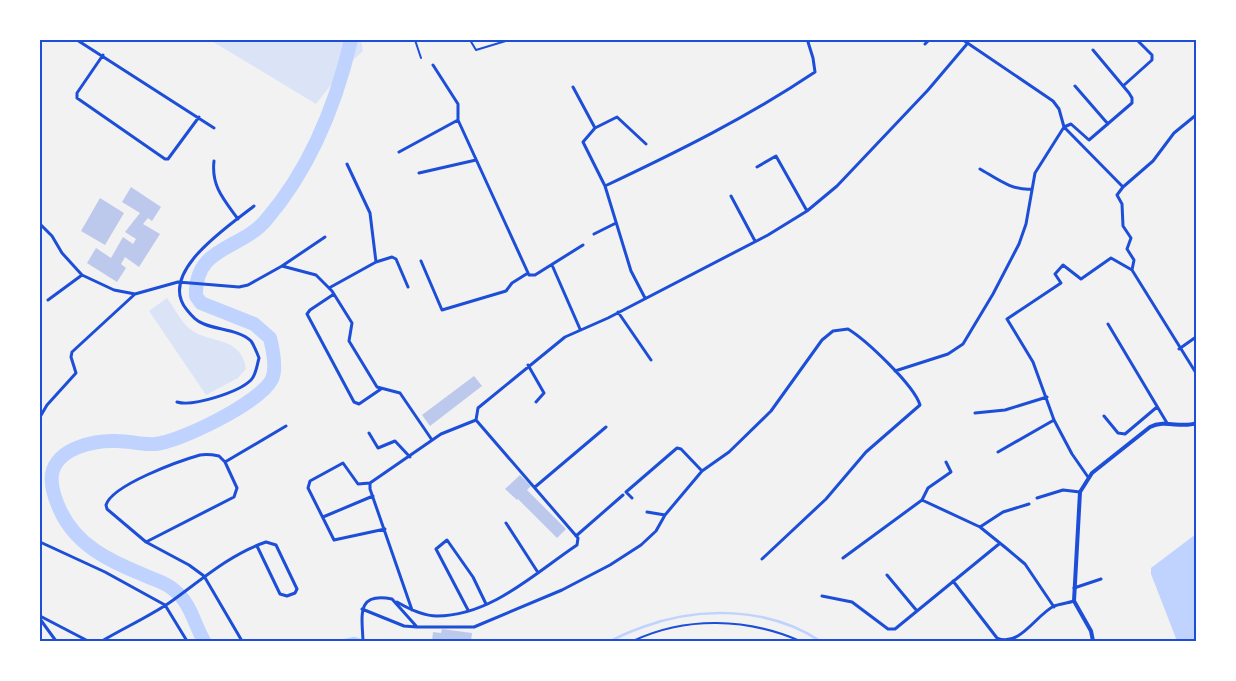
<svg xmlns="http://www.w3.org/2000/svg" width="1236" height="681" font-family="'Nunito Sans',sans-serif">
<rect width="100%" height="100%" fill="#f2f2f2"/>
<path fill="#dbe4f7" d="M210,40h151l2,11 -20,18 -27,35z
M167,298c7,9 14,24 23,31 21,16 51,6 56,40l-8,9 -32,17 -57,-84z"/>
<path fill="#bfd3fe" d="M1196,534v107h-19l-26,-67v-6z"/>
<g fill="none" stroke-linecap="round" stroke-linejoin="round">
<path stroke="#bfd3fe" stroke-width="2.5" d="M341,641l13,-3 9,3
M611,641c10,-6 21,-10 32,-14 56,-21 126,-20 177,14"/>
<path stroke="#bfd3fe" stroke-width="14" d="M204,641c-10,-17 -13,-38 -30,-51 -9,-8 -20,-10 -30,-15 -35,-14 -68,-30 -84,-65 -5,-11 -10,-24 -8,-36 5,-26 42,-34 65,-33 13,0 26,4 38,3 25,-2 106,-42 117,-65 5,-11 1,-29 -2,-41l-16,-14 -53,-21 -5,-7c-2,-50 45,-46 70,-76 44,-51 70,-116 85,-180"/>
</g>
<path fill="#bdc9ec" d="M131,187l30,20 -9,14 -4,-3 -5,6 17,10 -21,33 -14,-10 -4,7 5,4 -9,14 -30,-19 9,-15 15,10 12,-21 10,7 3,-5 -11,-7 15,-19 -18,-11z
M100,198l24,15 -19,32 -24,-14z
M474,376l8,10 -52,40 -8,-11z
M520,475l11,11 -4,4 39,39 -9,9 -39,-39 -1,1 -12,-11z
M442,629l30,4 -1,8h-39l1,-9 8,1z"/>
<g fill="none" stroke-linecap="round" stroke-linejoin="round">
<path stroke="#1d4ed8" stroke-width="2" d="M415,40l6,18
M470,40l6,10 33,-10
M633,641c53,-25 114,-23 167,0"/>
<path stroke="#1d4ed8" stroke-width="3" d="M77,40l137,88
M963,40l90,61 6,8 5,18 59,60 30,-26 21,-28 22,-18
M925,44l4,-4
M103,55l-26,38v5l88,61h3l31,-42
M433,65l25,39v16l71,155h6l48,-30
M1075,86l33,38
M1123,86l29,-26v-5l-15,-15
M573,87l22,41 -12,14 22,44 26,85 14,27
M595,128l22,-11 29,27
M399,152l59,-32
M214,161c-3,25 10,39 24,58
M347,164l23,49 6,49
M757,167l19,-11 31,55
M980,169c16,9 32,22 52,20
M419,173l57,-13
M605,186c72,-34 143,-69 210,-114l-2,-14 -5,-16 2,-2
M1123,187l-6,8 5,9 1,22 8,12 -4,11 7,11 -2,10 64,103
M731,196l24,45
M40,224l12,12 10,17 20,22 32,15 21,4 43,-12 61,5 9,-2 34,-19 34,9 16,16 20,32 -3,18 28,46 23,6 32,47
M594,234l22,-11
M421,261l21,49 64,-19 6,-8 16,-10
M552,265l28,64
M282,266l43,-29
M329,288l47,-26 16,-5 4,2 12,28
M334,294l-24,16 -3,4 47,88 5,2 22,-15
M48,300l34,-25
M618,312l33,48
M1108,324l59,99
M1179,349l17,-12
M528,365l16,28 -8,9
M895,371l53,-17 15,-10 30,-50 26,-50 7,-20 9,-51 29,-46 7,-3 18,16 43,-37v-5l-3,-5 -36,-43
M177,402c16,5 62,-10 74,-22 5,-5 6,-15 8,-22 -2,-5 -5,-13 -8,-17 -11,-11 -33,-11 -47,-17 -8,-3 -12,-8 -17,-14 -31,-37 42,-84 67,-104
M975,413l30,-3 42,-13
M1104,416l14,17 7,1 32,-27
M40,417l7,-12 29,-32 -5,-16 1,-5 63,-58
M476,420l2,-12 87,-71 43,-19 160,-83 39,-24 30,-25 91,-96 39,-46
M369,433l9,15 17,-7 15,16
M998,452l56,-32
M225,462l61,-36
M1088,477l-16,-23 -18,-34 -21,-58 -26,-43 54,-36 -6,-9 8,-9 18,14 30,-21 21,12
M370,483l-12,1 -15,-21 -33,18 -2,7 26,52 51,-11
M535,487l71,-60
M632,498l-6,-6 51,-44 4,1 21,22
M1037,498l26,-8 17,2
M922,500l6,-12 23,-16 -5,-10
M647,512l18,3
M323,517l50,-21
M506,523l31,48
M980,527l23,-15 26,-8
M576,536l47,-41
M40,542l65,30 60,33 22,36
M146,542l88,-45 3,-9 -12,-26 -6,-6c-5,-1 -13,-2 -19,-1 -21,6 -88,30 -94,50l1,4 39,33 43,23 15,11 38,65
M843,558l79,-58 58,27 26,21 19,16 29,43
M887,575l30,36
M953,581l44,57c22,10 39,-23 57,-32 6,-2 14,-3 20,-5
M1074,588l27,-9
M822,596l30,6 36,27h7l104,-85
M397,602c12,7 26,14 40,14 54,0 98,-43 140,-71l1,-7 -102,-118
M362,609l42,17 13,1
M412,610l-42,-121v-6l71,-49 35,-14
M468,610l-32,-61 11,-9 26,37 13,27
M40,616l48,25
M40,619l16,22
M102,641c22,-13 46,-24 67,-38 31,-22 61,-49 97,-61l10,3 21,44 -2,4 -8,3 -7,-2 -23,-48
M363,641c-1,-26 -7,-49 29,-42l25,28h57l88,-37 48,-25 31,-20 15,-14 9,-16 37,-44 27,-19 42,-41 51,-71 11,-9 15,-2c18,11 66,56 72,76l-54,47 -40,47 -64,60"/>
<path stroke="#1d4ed8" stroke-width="4" d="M1093,641l-2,-10 -17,-30 6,-109 12,-19 58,-46c15,-8 32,2 46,-4"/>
</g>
<rect width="1236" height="681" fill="none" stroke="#ffffff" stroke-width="82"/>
<rect x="41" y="41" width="1154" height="599" fill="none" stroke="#1d4ed8" stroke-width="2"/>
</svg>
